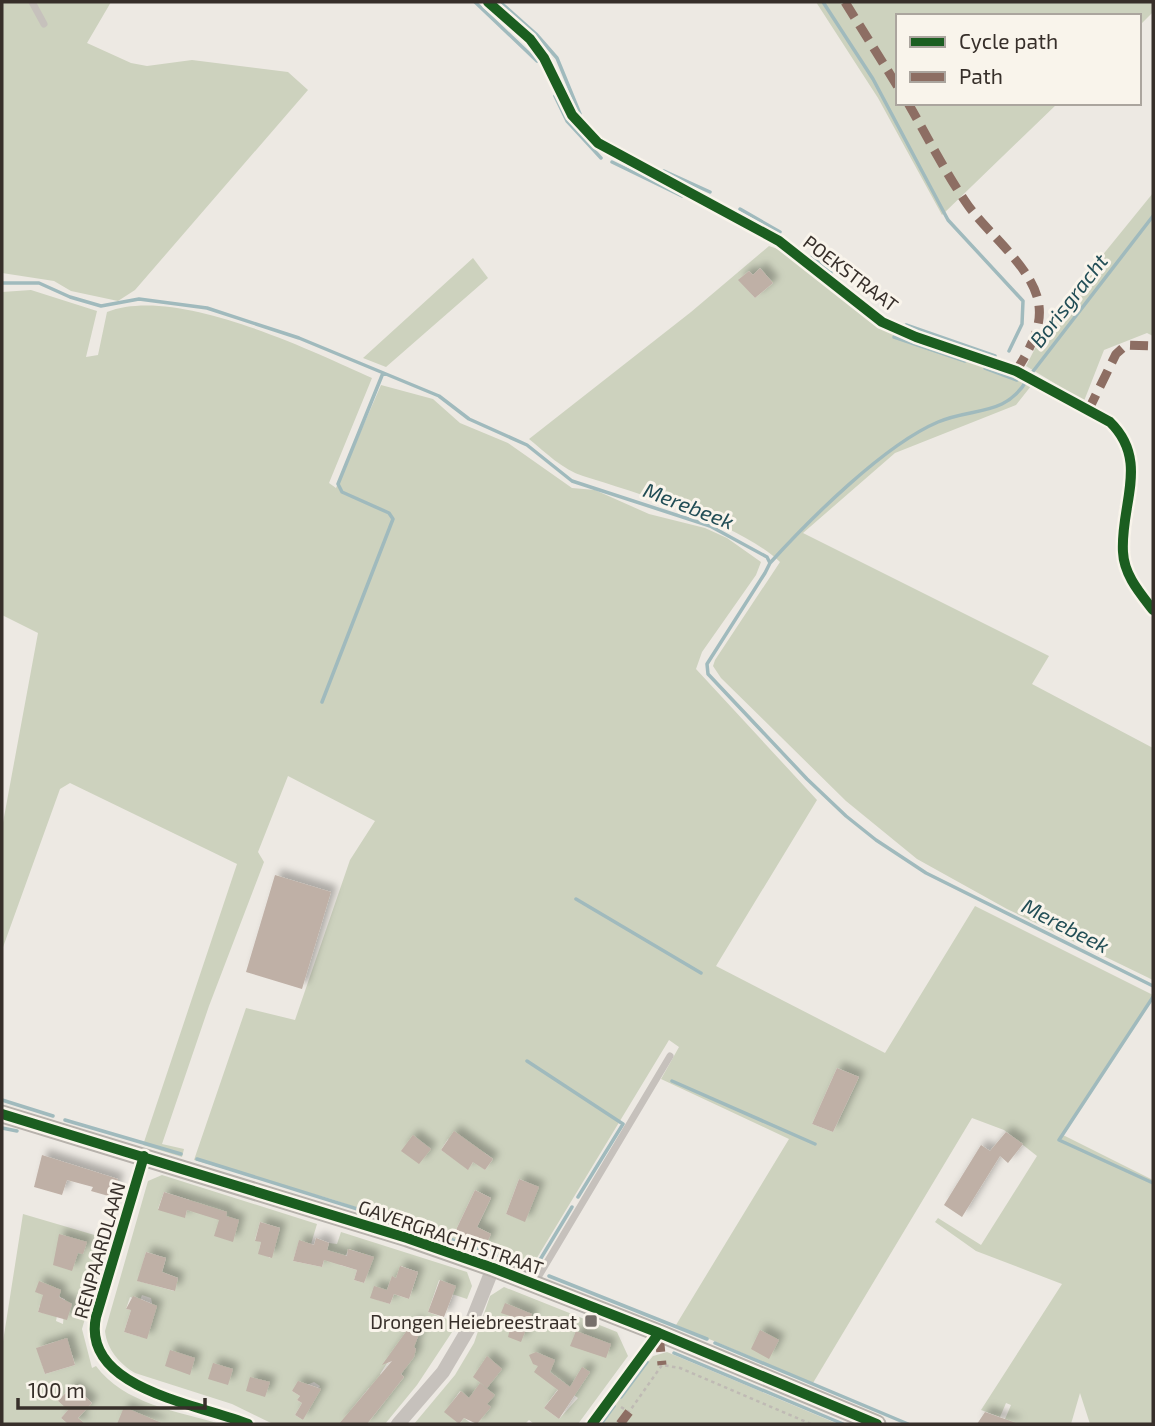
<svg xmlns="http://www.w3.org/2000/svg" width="1155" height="1426" font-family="'Exo 2',sans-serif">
<defs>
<filter id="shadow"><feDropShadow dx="6" dy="-6" stdDeviation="3.5" flood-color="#0004"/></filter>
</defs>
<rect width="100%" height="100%" fill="#ede9e3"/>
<path fill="#cdd2be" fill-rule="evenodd" d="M2,2h109l-24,41 44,20 16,3 45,-6 96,12 20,18 -173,200 -17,11 -47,-10 -17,-10 -52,-8z
M816,2h337v10l-14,14v-10h-241v87h160l-116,112 -64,-117z
M1153,193v143l-6,-3 -43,17 -20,51 -58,-35 23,-45z
M769,246l9,3 105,79 118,42 30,16 -15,19 -121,48 -92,80 246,123 -17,28 121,64v232l-146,-71 -90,-50 -71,-58 -125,-123 -8,-12 2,-6 65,-98c-41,-39 -143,-69 -197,-86 -20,-6 -38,-24 -54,-37l162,-127zM760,268l13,15 -18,15 -16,-18 10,-9 4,4z
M473,258l15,20 -102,89 -23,-9z
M31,290l66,21 -11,46 12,-2 9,-43c68,-27 201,37 265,66l-43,105 7,5 45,-103 52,14 27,24 48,20 64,45 23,2 54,24 56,14 22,10 34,24 -5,13 -54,77 -6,17 121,131 -101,166 169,87 90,-147 178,89 -90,140 90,45 -1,244h-62l-10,-31 -9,31h-68l8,-19 -5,-2 -6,14 -19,-7 81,-126 -86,-33 -41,-29 3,-4 43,27 56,-89 -33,-26 -32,-12 -159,265 -137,-58 113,-186 -128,-60 18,-32 -10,-7 -137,226 -201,-67 -137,-39 52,-152 49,12 55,-160 25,-39 -87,-45 -30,76 6,10 -55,144 -47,138 22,5 -2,8 -39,-12 94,-281 -167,-81 -10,6 -58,161v-122l36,-195 -36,-18v-323zM837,1068l22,9 -26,55 -21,-8zM448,1139l34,18 3,-4 8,6 -8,11 -11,-9 -6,8 -27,-19zM519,1179l19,8 -13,34 -19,-7zM475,1190l16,8 -14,29 14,7 -6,12 -30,-14z
M162,1175l155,49 -6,20 -12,-3 -6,20 29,6 7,-24 8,1 4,-12 126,40 5,14 -5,13 -15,-5 3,-8 -16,-6 -11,32 30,11 -41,62 -32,39h-112l-41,-20 -97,-31c-15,-9 -28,-23 -30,-42l43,-150zM164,1192l26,8 -5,17 -27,-8zM260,1222l20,6 -10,30 -11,-8 2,-8 -6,-2zM349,1249l24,8 -9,26 -10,-3 3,-10 -17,-5zM146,1252l20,6 -4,14 16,6 -4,13 -36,-10zM401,1266l17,6 -9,27 -15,-5 -4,10 -12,-4 9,-10 5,-13 4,1zM142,1295l9,3 1,5 -11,34 -17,-5 7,-22 -5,-1 4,-12 10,3zM403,1339l13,10 -15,25 3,3 -12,15 -10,-8 4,-5 -6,-5zM314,1382l6,4 -17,34 -8,-5 7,-12 -5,-3 3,-4 -8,-5zM369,1388l16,13 -18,23 -16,-14z
M23,1214l85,25 -26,90 10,39 4,-2c28,38 81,45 124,58h-65l1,-3 -74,3 -4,-6 14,-15 -19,-18 -15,16 7,6 3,-3 3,3 -10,11 7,6h-66v-76zM39,1282c12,3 14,13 26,17l-2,25 -7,-3 1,-5 -19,-4 2,-7 7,2 3,-10 -14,-5zM54,1342l4,13 14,-1 3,11 -30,9 -8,-26z
M504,1287l113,45 11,24 -50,68h-44l-5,-4 -4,4h-48l9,-12 -26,-21 -15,21 14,12 5,-6 8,6h-58l41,-49 19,-32 16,-47zM561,1385l17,13 -19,21 -15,-11z
M667,1352l171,72h-241l56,-68z"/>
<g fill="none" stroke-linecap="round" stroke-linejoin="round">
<path stroke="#a0babd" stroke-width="3.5" d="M475,2l62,59
M500,2l36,32 21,24 23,56
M823,2l50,77 75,141 75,81 -1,23 -13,27
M555,96l12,25 34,37
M612,162l70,34
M664,171l46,21
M740,209l40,23
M812,257l19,16
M2,283h37l31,14 31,9 38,-7 68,9 92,30 140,58 30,23 58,26 45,36 138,45 57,31 3,6 -5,10 -58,91 1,10 99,105 39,37 30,24 50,33 227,113
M906,325l89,31
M894,337l71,24
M985,368l32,12
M1031,374l122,-158
M770,563c40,-44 114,-118 168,-141 35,-15 67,-5 89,-42
M322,702l71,-183 -4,-6 -47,-21 -4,-8 45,-111
M576,899l125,74
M1153,997l-94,143 94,43
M527,1061l96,63 -45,73
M672,1081l143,63
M2,1100l51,16
M65,1120l116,34
M2,1128l15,3
M197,1159l186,58
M391,1219l144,49 37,-61
M549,1276l158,63
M715,1343l193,81
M674,1353l169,71
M621,1397l26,-35
M601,1424l13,-18"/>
</g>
<path fill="#bfb0a6" filter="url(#shadow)" d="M760,268l13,15 -18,15 -17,-18 11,-9 4,4z
M275,875l56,17 -29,97 -56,-17z
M837,1068l22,9 -26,55 -21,-8z
M454,1131l39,28 -8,11 -12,-8 -5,8 -27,-20z
M1006,1132l17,12 -15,19 -8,-7 -38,61 -18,-12 37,-60 9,6z
M413,1135l18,14 -12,15 -18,-13z
M42,1155l76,24 -6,18 -21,-6 2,-4 -26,-7 -5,15 -28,-8z
M519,1179l20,8 -14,35 -19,-8z
M475,1190l16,8 -14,29 14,7 -6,13 -30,-15z
M164,1192l63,20 -1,4 13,4 -6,22 -19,-6 5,-16 -32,-10 -2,8 -27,-8z
M260,1222l20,6 -8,30 -14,-4 3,-12 -6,-1z
M59,1234l28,8 -4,12 -5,-1 -6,18 -19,-6z
M316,1238l13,5 -2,7 20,6 1,-7 26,8 -10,26 -10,-3 3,-10 -33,-10 -2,7 -29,-6 6,-21 15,5z
M146,1252l20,6 -4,14 16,6 -3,13 -38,-10z
M400,1266l18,6 -9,27 -15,-5 -4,10 -20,-6 4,-12 13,4 5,-14 4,2z
M440,1280l16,6 -12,31 -16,-5z
M39,1281l22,9 -2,7 13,7 -5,16 -29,-8 5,-17 -8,-3z
M133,1296l24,10 -10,33 -23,-7 7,-22 -5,-1z
M505,1303l27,11 -11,28 -13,-5 5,-20 -12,-4z
M413,1322l9,4 -8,21 2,2 -2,8 -13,17 3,3 -37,47h-28l53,-63 -10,4z
M760,1330l19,10 -10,19 -18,-10z
M576,1331l35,13 -5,14 -36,-12z
M67,1338l8,27 -30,9 -9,-26z
M170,1350l25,8 -5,17 -25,-9z
M536,1352l19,8 -5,12 20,15 12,-20 8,5 -31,47 -15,-11 14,-18 -24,-18 4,-6 -5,-2 -4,-9z
M487,1356l15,13 -15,19 -14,-11z
M213,1363l20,6 -5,16 -20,-6z
M250,1377l20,5 -5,15 -19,-6z
M298,1381l23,8 -18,31 -8,-5 7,-12 -5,-3 3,-4 -8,-5z
M480,1383l15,12 -8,9 4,3 -14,17 -13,-6 -5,6 -15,-12 17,-21 8,7z
M73,1385l19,18 -14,15 7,6h-17l-7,-6 7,-8 -10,-9z
M124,1407l40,17h-47z
M985,1412l31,11 -1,1h-38z"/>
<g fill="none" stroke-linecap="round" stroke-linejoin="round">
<path stroke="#bfbab4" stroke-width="2.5" stroke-dasharray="3.5 3.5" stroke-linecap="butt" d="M621,1407l8,5 33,-47 18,3 131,56"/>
<path stroke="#c6c1bc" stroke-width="7" d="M32,2l12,22
M534,1284l136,-228"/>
<path stroke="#c6c1bc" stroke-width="14" d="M488,2l42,37 14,19 28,57 26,28 181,98 103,81 34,15 100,34 94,51c40,39 10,83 13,130 1,23 17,41 30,58
M144,1156l-48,161c-15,72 103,87 152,107
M398,1424l45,-52 26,-44 24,-60
M592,1424l67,-91"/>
<path stroke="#b7b2ac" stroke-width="19" d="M2,1114l405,124 86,30 166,65 218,91"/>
<path stroke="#8d6e63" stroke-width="9" stroke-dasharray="18 9" stroke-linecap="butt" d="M845,2l53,85
M908,103c19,33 36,67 57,98 20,31 70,67 74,105 3,23 -11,46 -23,65
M1088,411l28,-57 10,-9 27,1
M659,1334l3,31
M620,1424l9,-12"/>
<g stroke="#f9f4eb" stroke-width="15">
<path id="cycleway" d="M488,2l42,37 14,19 28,57 26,28 181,98 103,81 34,15 100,34 94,51c40,39 10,83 13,130 1,23 17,41 30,58
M2,1114l405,124 86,30 166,65 218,91
M144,1156l-48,161c-15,72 103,87 152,107
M592,1424l67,-91"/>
</g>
<use href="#cycleway" stroke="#1b5e20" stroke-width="10"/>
</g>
<rect fill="#77706b" stroke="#f9f4eb" stroke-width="2.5" x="584" y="1314" width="14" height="14" rx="3.5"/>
<g text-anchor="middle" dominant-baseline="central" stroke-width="6" stroke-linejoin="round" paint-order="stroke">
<g font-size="19" fill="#372f2a" stroke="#f9f4eb">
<text transform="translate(851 273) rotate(37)">POEKSTRAAT</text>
<text transform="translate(451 1237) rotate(19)">GAVERGRACHTSTRAAT</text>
<text transform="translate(99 1250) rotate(-74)">RENPAARDLAAN</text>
</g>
<g font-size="19" fill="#372f2a" stroke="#f9f4eb" text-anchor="end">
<text x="577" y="1321">Drongen Heiebreestraat</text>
</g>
<g font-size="21" font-style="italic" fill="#224e56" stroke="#f9f4eb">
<text transform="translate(1068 300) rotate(-52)">Borisgracht</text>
<text transform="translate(689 505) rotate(21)">Merebeek</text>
<text transform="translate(1066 925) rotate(27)">Merebeek</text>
</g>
</g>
<rect width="1155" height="1426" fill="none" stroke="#372f2a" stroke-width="7"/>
<rect x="896" y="14" width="245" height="91" fill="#f9f4eb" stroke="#aba59e" stroke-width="2"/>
<rect x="910" y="37" width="35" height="10" fill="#1b5e20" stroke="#aba59e" stroke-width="2"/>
<text x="959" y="49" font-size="21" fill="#372f2a">Cycle path</text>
<rect x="910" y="72" width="35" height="10" fill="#8d6e63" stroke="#aba59e" stroke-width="2"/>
<text x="959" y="84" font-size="21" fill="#372f2a">Path</text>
<path d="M18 1398v10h187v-10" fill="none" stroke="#372f2a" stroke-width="3.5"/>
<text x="28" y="1398" font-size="21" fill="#372f2a" stroke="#f9f4eb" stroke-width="5" paint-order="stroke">100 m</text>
</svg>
